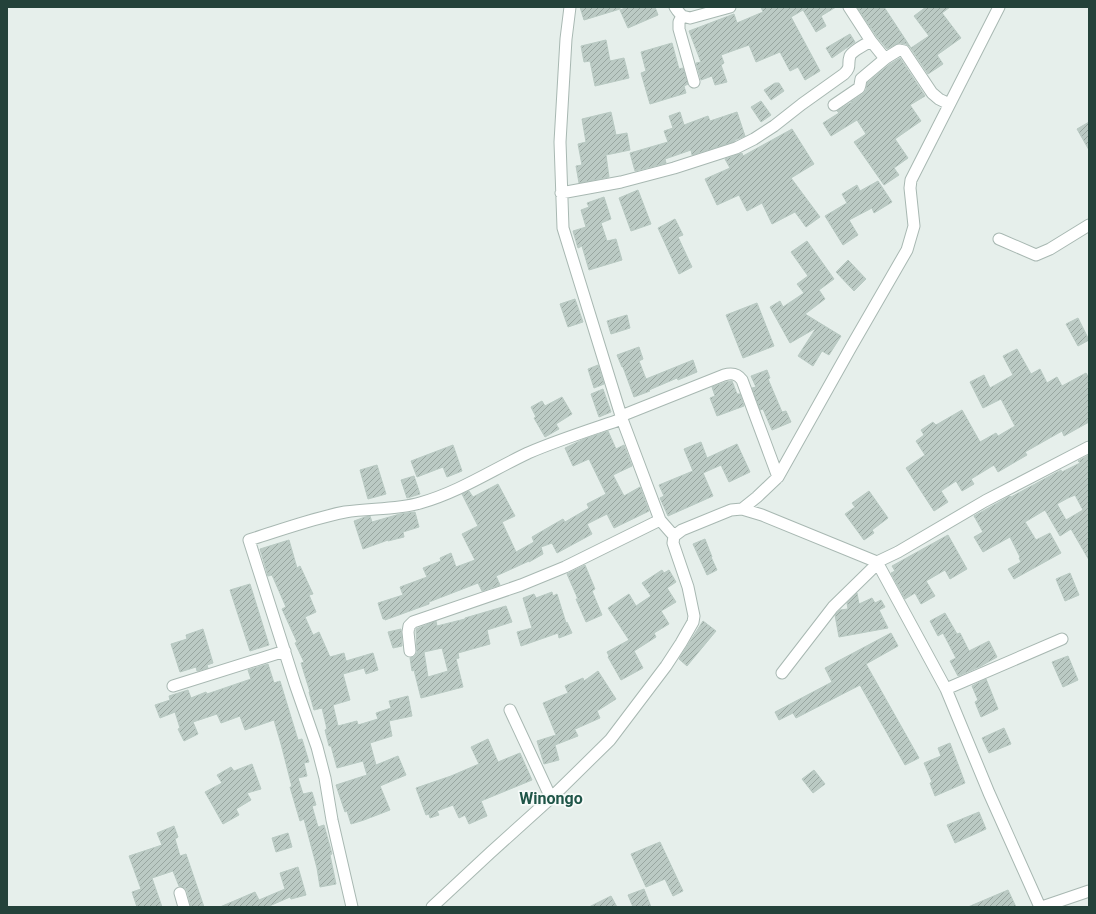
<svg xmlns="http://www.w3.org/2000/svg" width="1096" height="914" font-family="Roboto,sans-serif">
<defs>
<pattern id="building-hatch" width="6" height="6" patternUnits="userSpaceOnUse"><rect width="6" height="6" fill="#bbcac4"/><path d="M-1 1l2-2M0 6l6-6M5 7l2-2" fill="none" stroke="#98a6a0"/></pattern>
</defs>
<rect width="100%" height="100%" fill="#e6efeb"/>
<path fill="url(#building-hatch)" stroke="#b8c9c2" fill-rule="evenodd" d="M580,7h40v2l-36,11z
M628,7h27l3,8 -30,13 -8,-18z
M761,7h75l-15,9 5,10 -10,6 -13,-22 -12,7 29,54 -15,9 -7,-13 -8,4 -10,-19 -24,10 -7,-17 -28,10 3,8 -3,2 6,17 -12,3 -3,-9 -11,4 -5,-17 5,-1 -12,-31 45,-17 3,9 26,-11z
M857,7h27l27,41 18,-12 -15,-20 12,-9h24l-8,6 19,25 -24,17 6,9 -15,10 -18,-27 -4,-3 -6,-1 -4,1 -9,5 -10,-12z
M850,34l5,8 -23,16 -6,-10z
M606,40l4,21 14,-3 5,20 -34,8 -5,-25 -6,1 -3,-16z
M672,43l7,26 4,-1 5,16 -4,2 2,7 -36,11 -9,-31 5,-2 -5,-19z
M900,58l25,38 -15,9 11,16 -26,18 13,19 -14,10 5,7 -15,10 -30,-43 12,-8 -9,-14 -26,16 -8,-13 16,-10 -2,-2 15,-9h-1l12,-8 3,-4 1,-7 23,-19z
M775,83h4l5,8 -13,9 -7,-10z
M761,101l10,14 -10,7 -10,-15z
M611,112l5,23 11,-2 3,17 -24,5 3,22 -30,6 -3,-17 6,-1 -4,-21 8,-2 -4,-23z
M680,112l4,13 24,-9 2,5 27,-9 8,24 -10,4v1l-2,1 -41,13 -1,-5 -26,9 1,4 -31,8 -5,-18 38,-11 -4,-11 9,-3 -4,-12z
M1089,122v28l-12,-21z
M792,129l22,35 -23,14 29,39 -14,10 -11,-15 -23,12 -10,-21 -15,8 -8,-16 -22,10 -12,-26 25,-11 -5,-9 17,-6 1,3z
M878,181l14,21 -18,11 -2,-5 -23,12 9,15 -15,10 -18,-29 22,-13 -5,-9 15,-9 3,6z
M638,190l13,34 -20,7 -12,-33z
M604,197l7,22 -10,4 6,18 9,-2 6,21 -33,10 -7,-24 -4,2 -5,-17 13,-4 -5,-17 8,-3 -2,-4z
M675,219l8,16 -5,2 14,30 -13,7 -21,-46z
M807,241l27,38 -15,11 6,9 -20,15 36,22 -12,19 -7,-4 -9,15 -15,-10 18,-28 -26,15 -20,-36 10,-6 3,6 21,-14 -7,-9 11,-8 -17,-24z
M848,260l18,19 -12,12 -18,-19z
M575,299l8,23 -15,5 -8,-23z
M757,303l17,43 -31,12 -17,-43z
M627,315l3,13 -19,6 -4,-13z
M1078,318l11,22 -11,6 -12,-22z
M639,347l4,12 -4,2 7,18 47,-19 4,12 -19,8 -1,-2 -28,12 1,1 -16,6 -11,-30h-1l-5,-12z
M1017,349l14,25 9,-5 7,14 10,-6 5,9 24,-13 3,5v44l-25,14 -2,-5 -37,21 2,3 -29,17 -4,-7 -23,14 3,5 -12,7 -6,-10 -15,10 7,11 -14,9 -28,-43 19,-13 -9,-14 8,-6 -3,-5 12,-8 3,3 26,-15 18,32 16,-9 2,3 17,-10 -14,-27 -18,9 -13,-26 14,-7 6,13 23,-13 -10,-19z
M598,365l6,19 -10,4 -6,-19z
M767,370l3,8 -2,1 14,33 4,-1 5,11 -19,8 -9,-21 -3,1 -8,-22 4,-1 -5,-11z
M732,381l5,13h3l4,12 -27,10 -7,-18 5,-2 -3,-9 14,-5z
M603,389l8,23 -12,5 -8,-23z
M562,397l10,17 -16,10 3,5 -14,8 -11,-19 2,-1 -5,-10 11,-6 3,5z
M608,431l8,18 8,-4 8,21 -19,9 11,21 16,-9 9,24 -35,17 -7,-14 -20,10 5,10 -35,19 -5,-10 -11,4 2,7 -14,8v-1l-33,15 4,9 -18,6 -4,-8 -49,19v2l-44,16v-1h-2l-5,-16 25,-8 -3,-8 27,-10 -4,-9 18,-7 -1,-3 11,-5 5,14 19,-7 -13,-26 16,-8 -16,-32 7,-3 4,6 25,-13 17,32 -13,6 14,30 18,-10 -2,-5 31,-18 2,3 24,-14 -2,-4 19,-10 -17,-35 -16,7 -8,-18 19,-9z
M701,442l6,16 30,-14 13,28 -21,10 -8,-17 -18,8 10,23 -45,20 -8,-18 4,-2 -5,-11 34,-14 -9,-22z
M453,445l9,26 -15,6 -4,-10 -26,10 -6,-16z
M1089,455v105l-18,-31 -11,7 -15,-26 -20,12 11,18 14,-7 11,20 -47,26 -6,-10 13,-7 -2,-4 1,-1 -10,-20 -27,15 -9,-15 9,-5 -9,-16 36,-20 1,1 50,-27 1,2 18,-9 -2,-2zM1075,495l8,15 -17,10 -9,-16 11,-6z
M377,465l9,29 -18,5 -8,-29z
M414,476l6,18 -13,4 -6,-18z
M869,491l19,27 -16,12 2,3 -10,7 -19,-26 10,-7 -3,-4z
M415,512l4,15 -16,5 1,5 -16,4v-1l-25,9 -9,-28 11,-4 5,-1 2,6 28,-8z
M948,535l19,34 -17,10 -5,-9 -19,11 9,15 -14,8 -6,-11 -10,6 -14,-26 4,-2 -3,-5z
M705,539l7,18h-1l6,13 -10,5 -14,-31z
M289,540l8,28 3,-2 13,28 -4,1 7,17 -11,5 8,18 6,-3 11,25 14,-4 2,8 27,-8 5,17 -12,4 -2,-6 -21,6 7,26 -17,5 5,21 19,-5 1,4 20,-6 -2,-6 15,-5 -2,-7 19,-5 4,20 -23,5 3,15 -22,7 6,22 22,-9 8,19 -26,11 10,24 -26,10 -13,4 -4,-13 -2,1 -9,-27 31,-10 -4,-14 -26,7 -6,-22h-2l-4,-16 2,-1 -5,-21 -8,2 -5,-18h1l-9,-29 3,-1 -9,-19 2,-1 -15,-33 4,-2 -14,-32 -4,1 -8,-27z
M585,565l10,24 -3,2 10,24 -16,7 -10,-23h2l-11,-25z
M662,570l2,3 5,-3 7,12 -9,6 9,14 -15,9 8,13 -15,9 2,4 -22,14 9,17 -22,12 -13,-23 1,-1 -2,-4 22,-12 -21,-32 21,-14 7,12 15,-10 -9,-13z
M1070,573l9,22 -14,6 -9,-22z
M250,584l19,61 -19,6 -20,-61z
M552,592l1,4 4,-2 9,29 1,-1 5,11 -13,5 -1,-5 -37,13 -4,-14 15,-4 -9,-30 11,-4 2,4z
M857,593l2,11 13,-6 3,5 6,-3 4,7 -6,3 9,18 -49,9 -4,-22 5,-5 8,-1 -1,-6z
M506,606l6,16 -25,8 3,14 -32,9 1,5 -3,1 7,28 -42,11 -7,-28 -2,1 -2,-13 4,-1 3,-4 -1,-24 20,-8 1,5 28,-7v-1zM442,648l6,23 -20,6 -4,-25z
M945,613l12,21 3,-1 9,18 20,-10 8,16 -16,9 -23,10 -8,-15 6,-3 -13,-25 -5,3 -8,-15z
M703,621l13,10 -29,35 -8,-7z
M203,629l10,34 -6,2 1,3 -11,3 -1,-4 -16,5 -9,-28 16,-5 -1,-4z
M401,629l1,17 -9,2 -5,-16z
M891,633l7,13 -32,18 53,94 -14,7 -45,-80 -64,33 -3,-5 -14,7 -4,-8 57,-30 -7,-14z
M1068,656l10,24 -15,7 -11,-25z
M268,664l6,19 6,-2 18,59 4,-1 7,23 -5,1 3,13 -9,2 5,16 9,-2 4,13 -4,1 6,21 6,-2 8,29 -2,1 6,29 -16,3 -3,-19 -13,-49 -4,2 -10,-34h2l-11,-43 -7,-24 -29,10 -5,-14 -19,7 -4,-9 -24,8 5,12 -14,7 -6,-12 2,-1 -5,-16 -15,6 -5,-13 15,-5 -1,-4 19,-6 3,8 15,-6 1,2 44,-15 -3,-9z
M598,671l18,28 -19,12 3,7 -27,12h2l3,6 -23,9 4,15 -15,4 -7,-23 19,-6 -13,-32 25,-10 -3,-7 18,-8 1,3z
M986,679l12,30 -17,8 -6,-15 3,-2 -6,-14z
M1004,728l7,16 -22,9 -7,-15z
M488,739l10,23 22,-9 12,27 -51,21 6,15 -18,8 -4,-9 -6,3 -6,-13 -16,6 2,4 -9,3 -1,-4 -3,1 -10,-27 35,-12 28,-12 -8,-17z
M950,743l15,40 -30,13 -5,-13 2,-1 -8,-19 17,-7 -3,-8z
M252,764l9,25 -14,4 4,7 -15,9 3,6 -16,9 -18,-32 17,-9 -5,-8 14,-8 3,4z
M814,770l11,14 -12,9 -11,-14z
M979,812l7,17 -31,14 -8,-18z
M174,826l4,11 -3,2 5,17 6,-2 18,53h-13l-4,-16 -2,-3 -6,-2 -6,-15 -21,7 10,29h-25l-5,-15 9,-3 -12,-33 33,-11 -5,-12z
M288,833l4,14 -16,5 -4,-14z
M660,842l23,49 -10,5 -8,-17 -19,8 -15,-33z
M298,867l8,28 -15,4 -1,-2 -23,10h-47l35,-15 4,8 26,-11 -5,-16z
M644,889l7,18h-18l-5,-12z
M1008,890l8,17h-48z
M611,896l6,11h-28z"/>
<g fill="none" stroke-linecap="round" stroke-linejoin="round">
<g stroke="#a8b8b2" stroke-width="13">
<path id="minor" d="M570,7l-4,32 -6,103 3,86 59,191 38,101 14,16
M675,7l2,3 5,6 8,2 40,-11
M849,7l22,34 12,15 3,2 13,-8 5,1 28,42 7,6 10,5
M682,16l-3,6v7l15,53
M834,105l25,-17 1,-3 1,-6 25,-21
M561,193l60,-11 53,-14 62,-20 18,-9 20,-13 28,-22 42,-30c8,-8 3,-9 6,-18 2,-5 16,-12 21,-15
M999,239l37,16 14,-6 39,-24
M621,416l103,-41c7,-2 13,-2 18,5l36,97
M742,509l15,-12 21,-20 73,-130 56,-97 7,-24 -4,-38 1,-8 88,-173
M877,562l69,127 43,104 51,114
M410,651l-2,-19 1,-6 4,-4 108,-37 44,-18 95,-47
M782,673l51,-66 45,-44
M173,686l112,-35
M946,689l116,-50
M510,710l41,88
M180,893l4,14
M352,907l-20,-87 -7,-42 -8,-31 -22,-63 -46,-144c32,-10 64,-22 96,-28 25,-4 51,-2 75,-9 39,-11 72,-33 108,-50 30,-13 62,-23 94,-34
M432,907l58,-54 61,-55 59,-58 56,-74 15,-23 12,-21 1,-6 -6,-29 -15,-44 1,-7 8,-6 49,-20 11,-1 20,6 115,47 21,-10 87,-51 104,-54
M1042,907l47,-16"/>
</g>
<use href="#minor" stroke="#fff" stroke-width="11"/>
</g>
<g text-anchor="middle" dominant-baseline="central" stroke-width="3.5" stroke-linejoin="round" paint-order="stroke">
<g font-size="16" font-weight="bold" fill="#1f5548" stroke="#f7fbf9">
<text x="551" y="798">Winongo</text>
</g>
</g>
<rect width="1096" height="914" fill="none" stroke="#24423a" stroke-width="16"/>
</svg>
